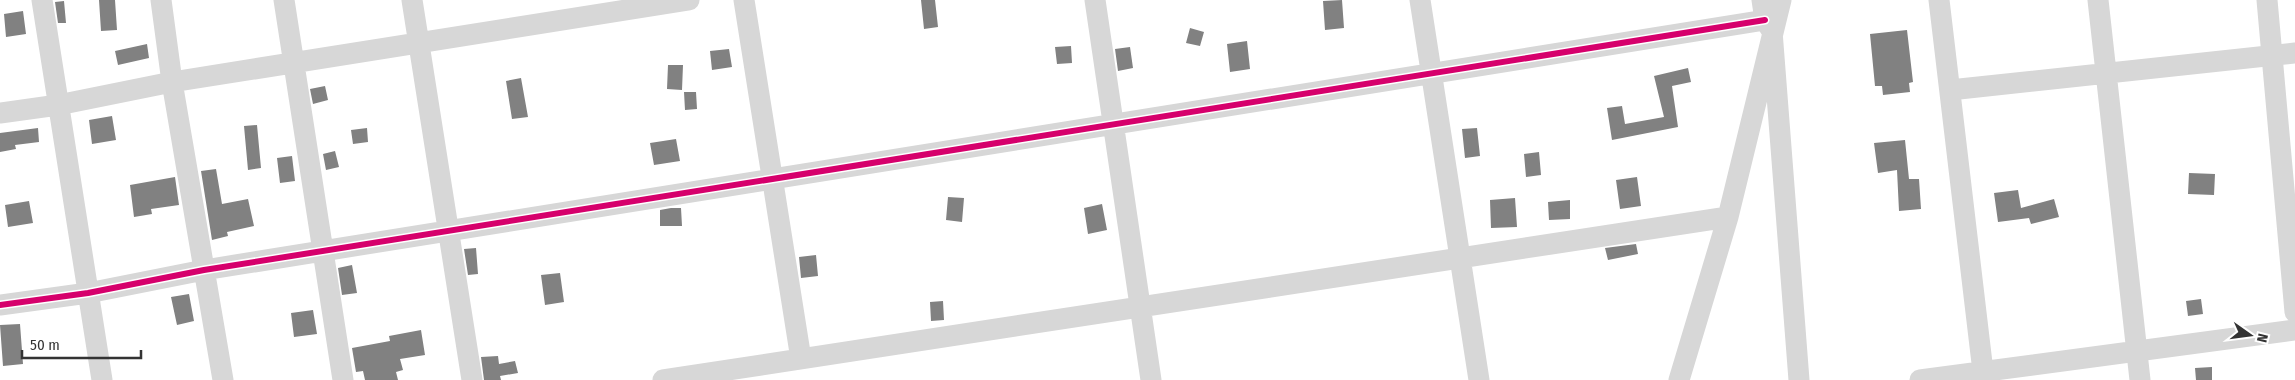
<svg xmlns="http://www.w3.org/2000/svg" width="2295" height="380" font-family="'Fira Sans Condensed',sans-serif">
<rect width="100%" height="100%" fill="#fff"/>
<path fill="#818181" d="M99,0h16l2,30 -16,1z
M921,0h14l3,27 -14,2z
M1342,0l2,28 -19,2 -2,-29z
M64,1l2,22h-8l-3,-21z
M23,11l3,23 -20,3 -2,-23z
M1190,28l14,4 -4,14 -14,-3z
M1907,30l6,52 -4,1 1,9 -27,3 -1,-9h-7l-5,-52z
M1247,41l3,28 -20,3 -3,-28z
M147,44l2,14 -31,7 -3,-14z
M1071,46l1,17 -15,1 -2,-17z
M1130,47l3,21 -15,3 -3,-22z
M729,49l3,18 -20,3 -2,-19z
M668,65h15l-1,25 -15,-1z
M1688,68l3,14 -19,4 6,41 -66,13 -5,-32 15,-2 3,18 39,-7 -10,-41z
M521,78l7,39 -16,2 -6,-38z
M325,86l3,14 -15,4 -3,-15z
M684,92h12l1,17 -12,1z
M112,116l4,24 -24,4 -3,-24z
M257,125l4,43 -13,2 -4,-44z
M38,128l1,14 -24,3 1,4 -16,3v-19z
M367,128l1,14 -15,2 -2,-14z
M1477,128l3,28 -15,2 -3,-29z
M676,139l4,22 -26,4 -4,-22z
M1905,140l4,39h10l2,30 -22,2 -2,-41 -19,3 -4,-30z
M335,151l4,16 -13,3 -3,-16z
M1539,152l2,23 -15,2 -2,-23z
M292,156l3,25 -15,2 -3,-25z
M216,169l6,35 26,-5 6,27 -27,6 1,4 -16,4 -11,-69z
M2189,173l26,1 -1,21 -26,-1z
M175,177l4,28 -28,4 1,5 -18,3 -4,-32z
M1637,177l4,29 -21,3 -4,-29z
M2018,190l3,18 33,-9 5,18 -28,7 -2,-6 -31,4 -4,-29z
M948,197l16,1 -2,24 -16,-2z
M1515,198l2,29 -26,1 -1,-28z
M1570,200v19l-21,1 -1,-18z
M29,201l4,22 -25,4 -3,-22z
M1102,204l5,26 -19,4 -4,-26z
M671,208h10l1,18h-22v-16z
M1636,244l2,10 -30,6 -3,-12z
M476,248l2,26 -10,1 -4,-26z
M816,255l2,21 -17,2 -2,-21z
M352,265l5,28 -15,2 -4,-27z
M560,273l4,29 -19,3 -4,-30z
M189,294l5,27 -17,4 -6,-28z
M2201,299l2,15 -15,2 -2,-15z
M943,301l1,19 -13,1 -1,-19z
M313,310l4,24 -23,3 -3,-24z
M20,324l3,40 -20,2 -3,-41z
M421,330l4,25 -25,4 3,11 -7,2 2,8h-33l-2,-9 -7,1 -4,-24 38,-7 -1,-5z
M498,356l1,8 16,-3 3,12 -18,3 1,4h-17l-3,-23z
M2212,367v13h-16l-1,-12z"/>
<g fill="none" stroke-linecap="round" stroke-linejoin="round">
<path stroke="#d7d7d7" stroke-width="21" d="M42,0l60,380
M161,0l11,82 51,298
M284,0l59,380
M412,0l60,380
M744,0l57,359
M1095,0l56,380
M1420,0l59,380
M1762,0l3,20 7,11 27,349
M1939,0l45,380
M2098,0l42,380
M2267,0l28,312
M1950,90l345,-37
M0,113l58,-8 114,-23 517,-82
M0,305l88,-12 116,-23 1561,-250
M663,380l1065,-163
M1679,380l49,-163 53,-217
M1920,380l375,-50"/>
<g stroke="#fff" stroke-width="9">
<path id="cycleway" d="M0,305l88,-12 116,-23 1561,-250"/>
</g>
<use href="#cycleway" stroke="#d6006c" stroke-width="6"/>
</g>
<g transform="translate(2250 335) rotate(104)" stroke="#ffffff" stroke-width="4" paint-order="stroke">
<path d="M0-4L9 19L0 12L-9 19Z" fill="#333333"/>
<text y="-8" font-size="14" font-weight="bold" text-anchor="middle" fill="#333333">N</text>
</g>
<path d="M22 350v8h119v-8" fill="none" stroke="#333333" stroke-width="2.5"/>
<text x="30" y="350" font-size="15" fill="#333333" stroke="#ffffff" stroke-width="4" paint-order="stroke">50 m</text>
</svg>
